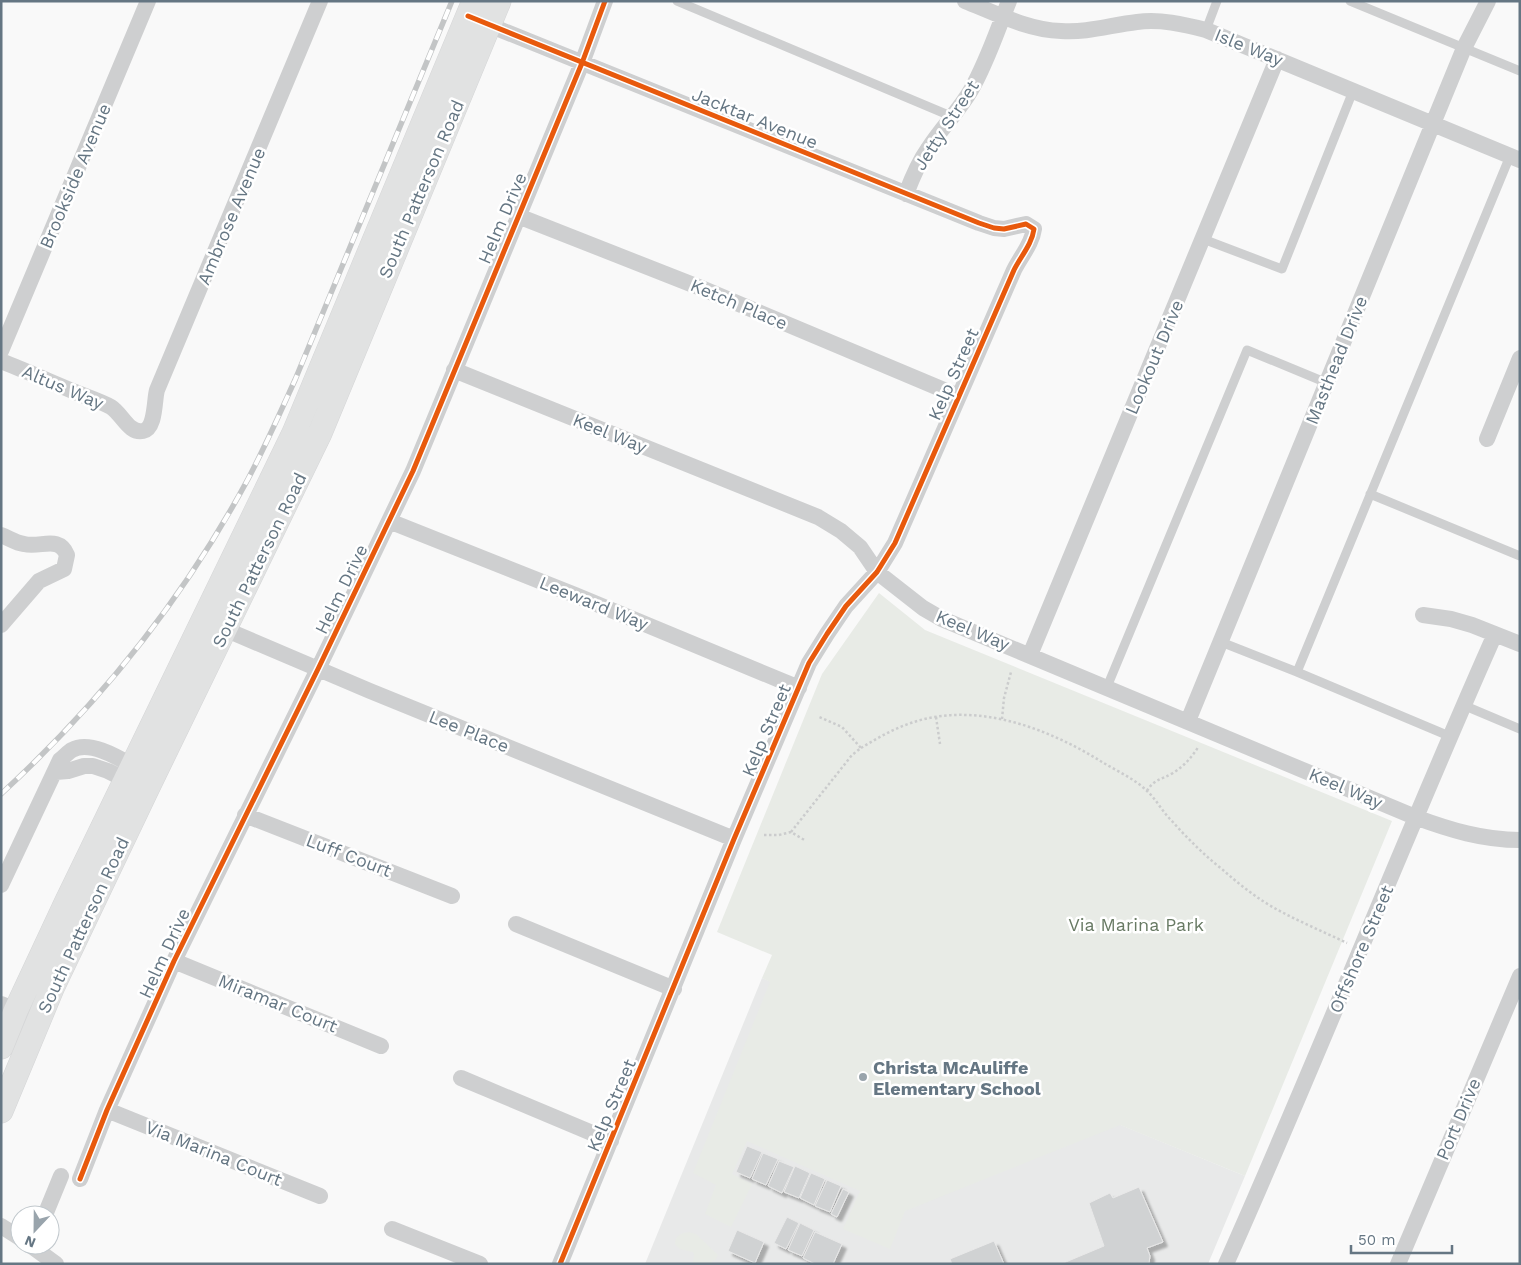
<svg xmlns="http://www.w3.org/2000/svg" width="1521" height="1265" font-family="'Work Sans',sans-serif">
<defs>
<filter id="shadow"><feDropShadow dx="4.5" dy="4.5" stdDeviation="1" flood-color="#0004"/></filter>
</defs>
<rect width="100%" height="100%" fill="#f9f9f9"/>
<path fill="#e8e9e9" d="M762,978l483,198 -37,88h-563z"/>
<path fill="#e8ebe6" d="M879,593l46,37 467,191 -147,355 -125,-51 -215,86 -15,38 -47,-20 17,-38 -113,-50 -15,33 20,10 -21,43 -26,-13 11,-29 -23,-12 77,-191 -8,-4 10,-23 -55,-23 105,-258z
M689,1232l7,2 22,21 -3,6 -2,-1 -2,4 -18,-1 1,-8 -1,-3 -13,-3 -5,-5c0,-9 7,-11 14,-12z"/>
<path fill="#d0d2d3" stroke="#e8e8e8" filter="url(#shadow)" d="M747,1146l15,6 -12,26 -14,-6z
M763,1153l15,6 -12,26 -14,-6z
M779,1161l15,6 -12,26 -14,-7z
M795,1166l15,7 -11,25 -15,-6z
M811,1173l14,6 -11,26 -14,-7z
M827,1180l14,6 -11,26 -15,-6z
M1139,1187l24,55 -16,6 3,8 -1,7 -88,1 43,-18 -15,-43 21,-10 3,5z
M843,1189l6,3 -12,25 -6,-3z
M787,1217l12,6 -13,26 -12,-6z
M800,1223l14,7 -12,26 -14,-6z
M737,1230l27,12 -9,21 -27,-12z
M815,1232l27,12 -9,20h-18l-12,-6z
M994,1241l10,23h-52l-2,-5z"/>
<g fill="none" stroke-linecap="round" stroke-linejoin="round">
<g stroke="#d5d6d7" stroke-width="25">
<path id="secondary" d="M1,1047l15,-37 50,-107 228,-470 180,-432
M1,1111l52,-125 93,-195 174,-358 179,-432"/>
</g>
<path stroke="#cbcccd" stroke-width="2.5" stroke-dasharray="2.5 2.5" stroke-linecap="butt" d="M936,717l4,27
M1002,719l2,-21 7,-26
M861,748c15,-9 30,-18 47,-24 65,-24 138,3 194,38 15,9 33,17 45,29 9,8 15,20 24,29 16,18 33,35 52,50 17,15 36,30 55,40 22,12 46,22 69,33
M1147,791c7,-12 14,-11 26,-18 11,-7 19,-16 26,-27
M791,832l61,-77 9,-7 -19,-21 -23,-10
M764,835h15l12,-3 15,9"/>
<path stroke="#cecfd0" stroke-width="9" d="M677,1l276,116
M1350,1l170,70
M1206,30l11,-29
M1203,239l79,30 71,-178
M1370,494l150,62
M1221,642l76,30 152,64
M1297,672l213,-516
M1107,687l140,-337 80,33
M1463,705l57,24"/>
<path stroke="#cecfd0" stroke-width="16" d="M965,1c30,12 63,29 96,30 26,2 50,-6 76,-9 23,-3 46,2 69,8l314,130
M479,21l500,202 15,5 10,1 22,-5 8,5c-2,15 -13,27 -20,41l-119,273 -18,29 -31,34 -19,28 -18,29 -75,176 -174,425
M906,194c6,-16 12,-31 22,-45 13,-21 31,-38 43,-59 16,-28 26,-59 38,-89
M518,216l183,72 257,108
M1,351l147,-350
M1,361c25,10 50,21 74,31 12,5 25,9 36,15 11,7 18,27 32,24 13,-3 11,-31 14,-41l163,-389
M454,370l364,147 23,14 19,16 17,25 46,36 19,11 473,198c35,13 68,23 105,23
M1487,439l33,-81
M389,521l186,74 224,93
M1,535c8,3 15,8 23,9 17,4 35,-9 43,11l-3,14 -25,12 -38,44
M1423,615l28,4 21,6 48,19
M215,625l155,66 364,148
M1030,655l247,-596
M1188,721l276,-673 24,-47
M56,772l12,-1 16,-5h9l15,5 26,13
M245,815l207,81
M1,885l59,-125c4,-3 8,-8 12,-10 20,-11 53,12 70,21
M516,924l158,65
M174,961l207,85
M1,1004l15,6
M461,1078l150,63
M107,1110l213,86
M80,1179l27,-69 67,-149 144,-292 95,-198 169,-408 23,-62
M45,1215l16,-39
M1,1226l19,12
M392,1229l88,35
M30,1245l26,19
M1226,1264c93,-208 176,-421 269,-630
M1398,1264l122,-288"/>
<use href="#secondary" stroke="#e1e2e2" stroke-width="24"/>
<g stroke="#c3c5c6" stroke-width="5.5">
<path id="rail" d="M1,794c99,-91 183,-196 247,-315 17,-32 32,-66 47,-99l157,-379"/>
</g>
<use href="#rail" stroke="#fff" stroke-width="4" stroke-dasharray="11" stroke-linecap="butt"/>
<g stroke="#fff" stroke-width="8">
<path id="cycleway" d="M468,16l511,207 15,5 10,1 22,-5 8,5c-2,15 -13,27 -20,41l-119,273 -18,29 -31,34 -19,28 -18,29 -75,176 -174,425
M80,1179l27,-69 67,-149 144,-292 95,-198 169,-408 23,-62"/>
</g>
<use href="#cycleway" stroke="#e8590c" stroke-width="5"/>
</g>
<circle fill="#99a4ac" stroke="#fff" stroke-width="2" cx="863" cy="1077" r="5"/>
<g text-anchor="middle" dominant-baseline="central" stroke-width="5" stroke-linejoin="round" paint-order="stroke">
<g font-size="18" fill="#657683" stroke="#fff">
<text transform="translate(1249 47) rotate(22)">Isle Way</text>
<text transform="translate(755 118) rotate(22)">Jacktar Avenue</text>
<text transform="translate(946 125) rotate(-57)">Jetty Street</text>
<text transform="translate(75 176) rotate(-67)">Brookside Avenue</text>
<text transform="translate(421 189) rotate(-67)">South Patterson Road</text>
<text transform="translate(231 216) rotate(-67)">Ambrose Avenue</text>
<text transform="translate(502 218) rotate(-67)">Helm Drive</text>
<text transform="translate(739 304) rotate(23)">Ketch Place</text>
<text transform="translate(1154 357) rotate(-67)">Lookout Drive</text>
<text transform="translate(1336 360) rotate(-68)">Masthead Drive</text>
<text transform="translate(953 374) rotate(-66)">Kelp Street</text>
<text transform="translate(63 387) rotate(23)">Altus Way</text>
<text transform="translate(610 433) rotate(22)">Keel Way</text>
<text transform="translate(259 560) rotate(-64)">South Patterson Road</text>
<text transform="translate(341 589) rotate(-64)">Helm Drive</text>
<text transform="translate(594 603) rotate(22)">Leeward Way</text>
<text transform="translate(973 630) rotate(23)">Keel Way</text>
<text transform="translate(766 730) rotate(-67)">Kelp Street</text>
<text transform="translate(469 731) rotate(22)">Lee Place</text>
<text transform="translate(1346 788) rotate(23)">Keel Way</text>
<text transform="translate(349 855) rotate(21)">Luff Court</text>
<text transform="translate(83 925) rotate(-65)">South Patterson Road</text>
<text transform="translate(1361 949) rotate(-67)">Offshore Street</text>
<text transform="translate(164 953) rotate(-65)">Helm Drive</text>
<text transform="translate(278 1003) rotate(22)">Miramar Court</text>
<text transform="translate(611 1105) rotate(-67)">Kelp Street</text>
<text transform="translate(1458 1119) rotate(-67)">Port Drive</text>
<text transform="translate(214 1153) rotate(22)">Via Marina Court</text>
</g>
<g font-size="18" fill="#687a64" stroke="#fff">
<text x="1136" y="924">Via Marina Park</text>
</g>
<g font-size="18" font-weight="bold" fill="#657683" stroke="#fff" text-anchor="start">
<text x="873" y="1067">Christa McAuliffe<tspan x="873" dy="21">Elementary School</tspan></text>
</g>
</g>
<rect width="1521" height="1265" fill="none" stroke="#657683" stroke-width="5"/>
<g transform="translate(35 1230) rotate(202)"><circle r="24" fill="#ffffff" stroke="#c1c8cd"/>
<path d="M0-4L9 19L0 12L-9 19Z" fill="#99a4ac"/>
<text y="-8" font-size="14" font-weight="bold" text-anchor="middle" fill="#657683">N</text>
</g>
<path d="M1351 1245v8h101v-8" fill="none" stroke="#657683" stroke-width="2.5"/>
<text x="1358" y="1245" font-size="15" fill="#657683" stroke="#ffffff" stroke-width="4" paint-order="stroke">50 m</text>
</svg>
